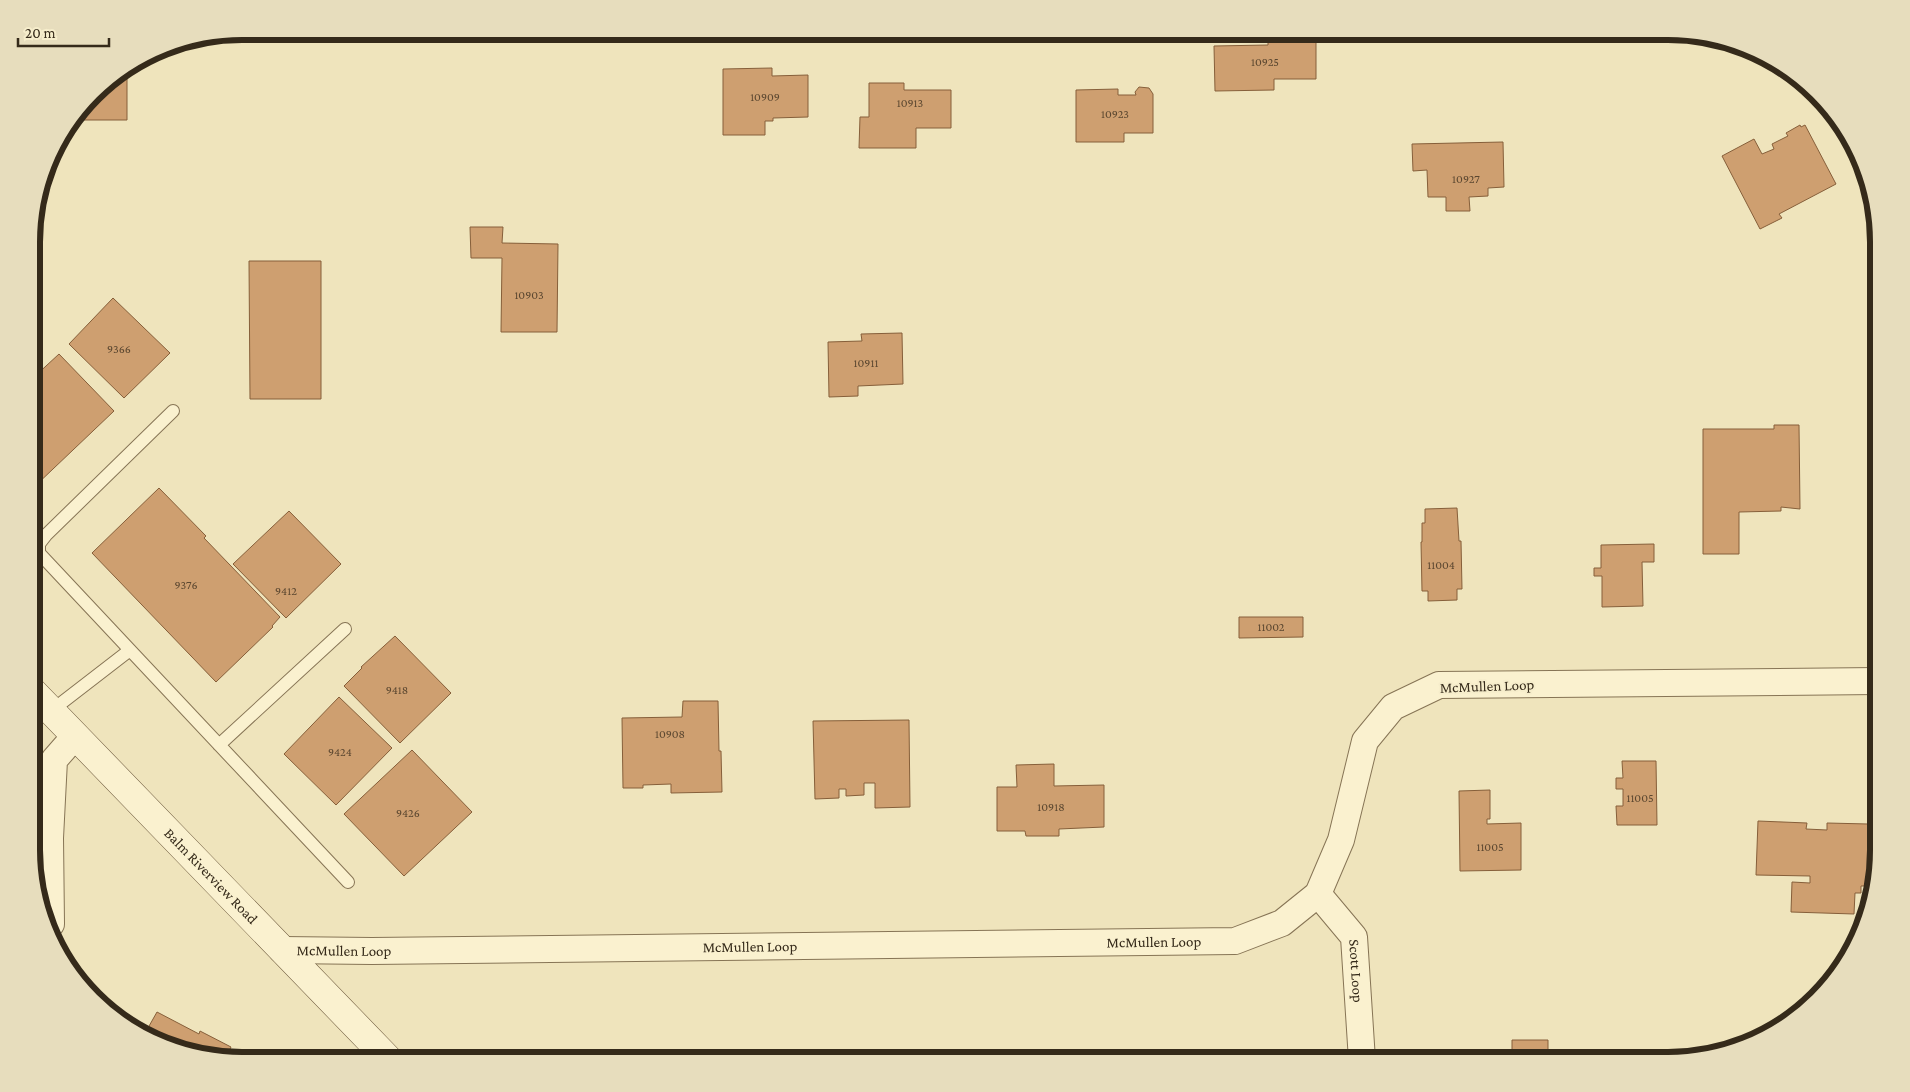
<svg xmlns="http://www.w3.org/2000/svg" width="1910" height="1092" font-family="'Crimson Pro',serif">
<rect width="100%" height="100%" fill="#efe4bc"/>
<path fill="#ce9f70" stroke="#865f3a" d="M1316,40v39h-42v11l-59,1 -1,-45 54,-1v-4z
M772,68v8l36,-1v42l-35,1v3h-8v14h-42v-66z
M127,69v51h-52l28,-36z
M869,83h35v7h47v38h-35v20h-57l1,-31h9z
M1139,87l10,1 4,6v39h-29v9h-48v-52l42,-1v6h18l-1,-3z
M1800,125l1,2 4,-2 31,59 -57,30 3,4 -22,11 -38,-73 32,-17 8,15 12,-5 -2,-5 16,-8 -2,-3z
M1503,142l1,45 -16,1v8l-19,1 1,14h-24v-14h-18l-1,-27 -14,1 -1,-27z
M470,227h33l-1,16 56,1 -1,88h-56l1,-74h-31z
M249,261h72v138h-71z
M113,298l57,55 -46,45 -55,-54z
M902,333l1,51 -45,2v10l-29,1 -1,-55 34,-1 -1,-7z
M59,354l55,57 -81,77v-110z
M1774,425h25l1,84 -19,-2v4l-42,1v42h-36v-125h71z
M159,488l47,48 -2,2 76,79 -8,9 1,1 -57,55 -124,-129z
M1457,508l2,33h2l1,48h-5v11l-29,1v-10h-6l-1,-49h1v-19h3v-14z
M289,511l52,53 -55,54 -53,-54z
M1654,544v18h-12l1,44 -41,1v-31h-8v-8h7v-23z
M1239,617h64v20l-64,1z
M395,636l56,57 -51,50 -56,-57 18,-18 -1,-1z
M339,697l53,51 -56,57 -52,-51z
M683,701h35l1,50h2l1,41 -51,1v-9l-28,1v3h-20l-1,-70 60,-1z
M909,720l1,87 -35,1v-25h-11v12l-18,1v-7h-7v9l-24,1 -2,-78z
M412,750l60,62 -68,64 -60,-62z
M1622,761h34l1,64h-40l-1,-19h7v-17h-7v-11h7z
M1054,764v22l50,-1v42l-45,2v7h-33l-1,-5h-28v-44h20l-1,-22z
M1490,790v29h-3v5l34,-1v47l-61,1 -1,-80z
M1758,821l49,2 -1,6 21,1v-7l41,1v4h10v35l-7,23h-10v7h-6l-1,21 -63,-2 1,-30 18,1v-7l-54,-1z
M157,1012l42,22 1,-3 31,16 -6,12 -37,-5 -44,-19z
M1512,1040h36v19l29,-1v2h-65z"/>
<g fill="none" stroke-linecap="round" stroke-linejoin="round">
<g stroke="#867455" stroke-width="14">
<path id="service" d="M130,650l218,232
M51,711l79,-61 -91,-97v-9l7,-9 127,-124
M219,745l126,-116"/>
</g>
<g stroke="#867455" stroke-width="28">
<g id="minor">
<path id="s1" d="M1318,894l36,43 8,123"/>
<path d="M51,924l-1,-86 4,-78 21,-24"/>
<path id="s2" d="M282,950l90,1 863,-10 47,-18 36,-29 23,-54 24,-99 28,-34 46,-22 439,-4"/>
</g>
</g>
<g stroke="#685438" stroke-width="29">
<g id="secondary">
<path id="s3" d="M33,692l357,369"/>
</g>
</g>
<use href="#service" stroke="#faf1cf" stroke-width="12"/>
<use href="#minor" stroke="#faf1cf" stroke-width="26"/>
<use href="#secondary" stroke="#faf1cf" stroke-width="28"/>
</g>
<g text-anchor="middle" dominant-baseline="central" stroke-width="4" stroke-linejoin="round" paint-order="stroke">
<g font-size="12" fill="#5b4730">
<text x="1265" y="62">10925</text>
<text x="765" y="97">10909</text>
<text x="910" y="103">10913</text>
<text x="1115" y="114">10923</text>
<text x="1466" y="179">10927</text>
<text x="529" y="295">10903</text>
<text x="119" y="349">9366</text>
<text x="866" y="363">10911</text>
<text x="1441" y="565">11004</text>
<text x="186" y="585">9376</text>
<text x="286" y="591">9412</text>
<text x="1271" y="627">11002</text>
<text x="397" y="690">9418</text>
<text x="670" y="734">10908</text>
<text x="340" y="752">9424</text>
<text x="1640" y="798">11005</text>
<text x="1051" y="807">10918</text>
<text x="408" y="813">9426</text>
<text x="1490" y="847">11005</text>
</g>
<g font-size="15" fill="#352a1a" stroke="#f6edcb">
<text transform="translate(1487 686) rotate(-2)">McMullen Loop</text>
<text stroke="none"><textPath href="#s3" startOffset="256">Balm Riverview Road</textPath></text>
<text stroke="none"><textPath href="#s2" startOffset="872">McMullen Loop</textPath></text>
<text stroke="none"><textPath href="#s2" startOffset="468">McMullen Loop</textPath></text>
<text stroke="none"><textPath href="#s2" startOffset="62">McMullen Loop</textPath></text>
<text stroke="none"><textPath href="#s1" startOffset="90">Scott Loop</textPath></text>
</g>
</g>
<path d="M0 0H1910V1092H0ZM242 40H1668A202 202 0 0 1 1870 242V850A202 202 0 0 1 1668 1052H242A202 202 0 0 1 40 850V242A202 202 0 0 1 242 40Z" fill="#e7ddbd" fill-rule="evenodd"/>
<path fill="none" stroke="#352a1a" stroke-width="6" d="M242 40H1668A202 202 0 0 1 1870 242V850A202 202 0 0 1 1668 1052H242A202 202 0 0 1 40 850V242A202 202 0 0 1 242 40Z"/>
<path d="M18 38v8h91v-8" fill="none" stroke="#352a1a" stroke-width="2.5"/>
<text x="25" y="38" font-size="15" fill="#352a1a" stroke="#f6edcb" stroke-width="4" paint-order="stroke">20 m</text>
</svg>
